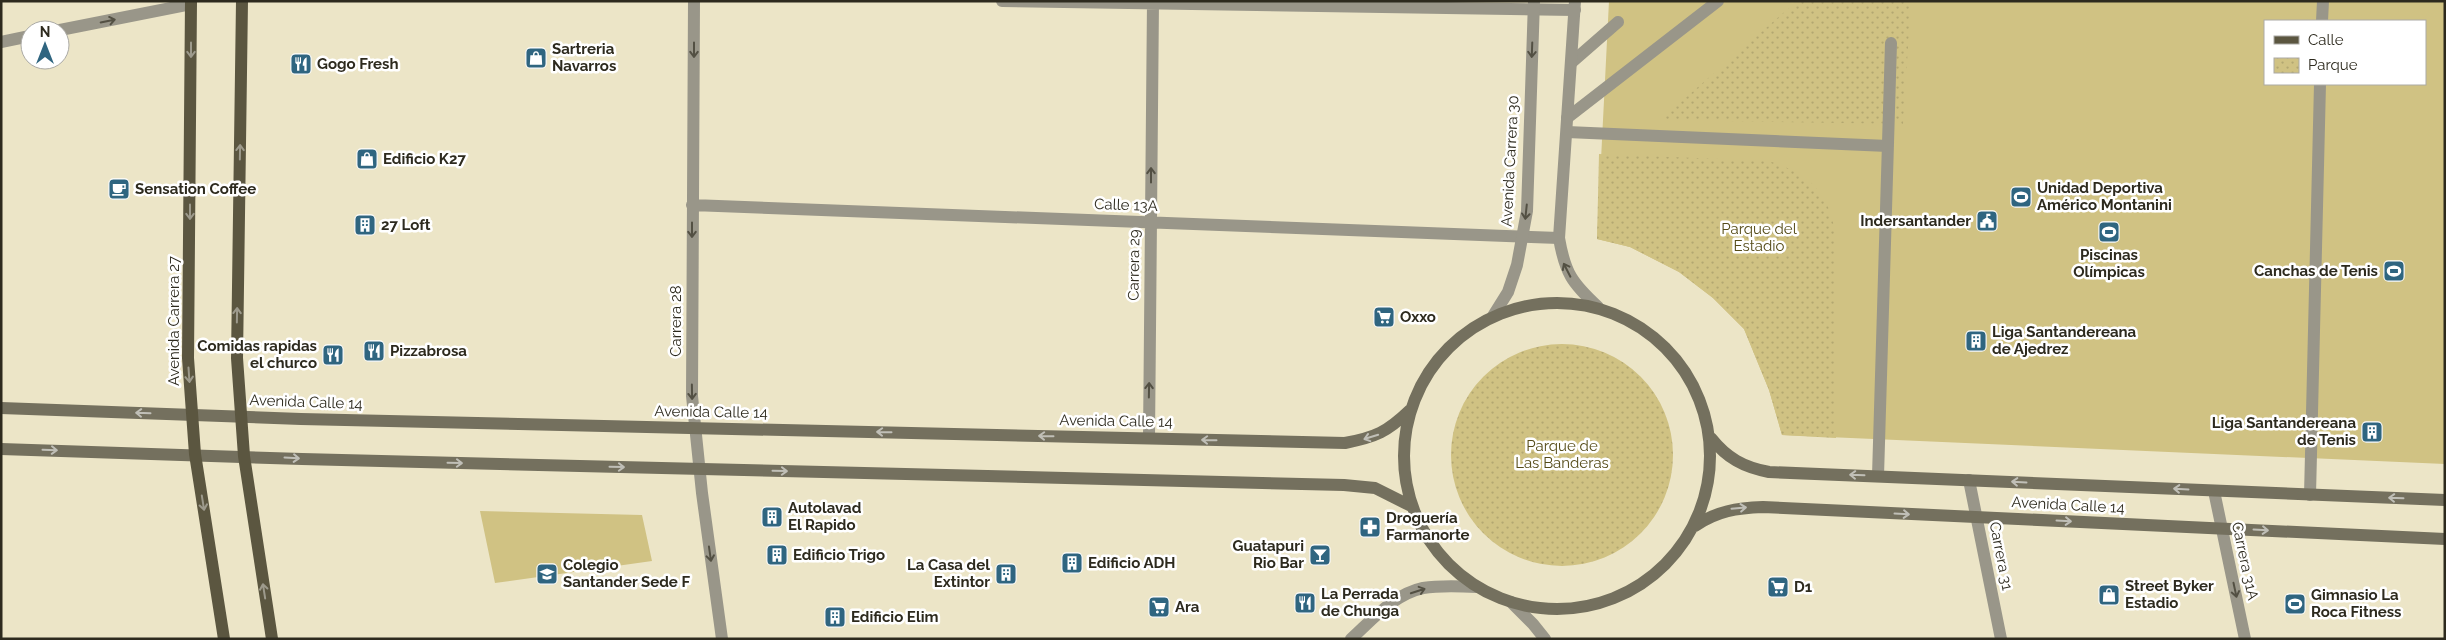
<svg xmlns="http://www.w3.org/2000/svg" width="2446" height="640" font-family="Raleway,sans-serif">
<defs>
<pattern id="park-dots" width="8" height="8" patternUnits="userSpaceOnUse" patternTransform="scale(1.25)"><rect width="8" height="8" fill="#d0c283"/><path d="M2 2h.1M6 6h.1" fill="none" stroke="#b3a771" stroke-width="1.8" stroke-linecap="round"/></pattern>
</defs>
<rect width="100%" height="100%" fill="#ece5c7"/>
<path fill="#d0c283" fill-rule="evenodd" d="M1609,1h836v463l-663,-29 -13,-45 -25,-61 -31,-31 -34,-26 -49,-25 -33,-8zM2265,21h160v63h-160z
M480,511l162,4 10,46 -157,22z"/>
<path fill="url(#park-dots)" d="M1797,1h114l-8,123 -243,-4z
M1599,154l170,7c42,14 61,31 67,77v200l-54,-3 -13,-45 -25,-61 -31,-31 -34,-26 -49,-25 -33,-8z
M1451 455a111 111 0 1 1 222 0a111 111 0 1 1-222 0Z"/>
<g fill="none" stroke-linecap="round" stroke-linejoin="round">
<path stroke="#999689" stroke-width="12" d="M2322,21l1,-20
M1571,63l47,-41
M1567,118l151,-117
M1567,132l321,14
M1878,476l13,-433
M2310,495l10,-411"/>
<path stroke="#999689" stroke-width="12" d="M694,1l-2,395 10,97 20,146
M1002,1l573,9
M60,30l131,-26
M1,42l29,-6
M692,205l867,33
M1149,438l4,-437
M1969,480l32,159
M2214,491l31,148"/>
<path stroke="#999689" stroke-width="12" d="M1575,1l-16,237c6,35 13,45 39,69
M1493,316l15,-24 9,-27 10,-54 7,-210
M1511,602l22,22 12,15
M1351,639c21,-19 43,-45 72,-51 18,-3 36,-2 54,-1"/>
<path stroke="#74705e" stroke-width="12" d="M1404 456a153 153 0 1 1 306 0a153 153 0 1 1-306 0Z
M1,408l300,11 1044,24c31,-6 42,-11 65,-33
M1711,438c16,20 32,29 58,34l676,28
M1,449l301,10 1042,26 31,3 36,18
M1695,526c22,-15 42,-18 68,-19l682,32"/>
<path stroke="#5b5640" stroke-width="12" d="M191,1l-3,357 7,96 29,185
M242,1l-5,357 7,98 28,183"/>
</g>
<defs><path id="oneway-shaft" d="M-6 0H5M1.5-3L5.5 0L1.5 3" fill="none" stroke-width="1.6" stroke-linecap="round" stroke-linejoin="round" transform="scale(1.25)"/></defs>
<g stroke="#535043">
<use href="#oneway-shaft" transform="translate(108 21) rotate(-11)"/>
<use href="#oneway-shaft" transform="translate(694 50) rotate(90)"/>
<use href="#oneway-shaft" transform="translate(1532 50) rotate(92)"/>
<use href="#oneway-shaft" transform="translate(1151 175) rotate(-90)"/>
<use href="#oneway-shaft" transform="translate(1526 212) rotate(96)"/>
<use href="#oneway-shaft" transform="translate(692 230) rotate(90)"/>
<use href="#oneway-shaft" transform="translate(1567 270) rotate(-117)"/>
<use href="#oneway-shaft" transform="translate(1149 390) rotate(-89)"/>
<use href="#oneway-shaft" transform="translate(692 392) rotate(89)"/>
<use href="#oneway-shaft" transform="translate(710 554) rotate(82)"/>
<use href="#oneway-shaft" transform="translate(2235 590) rotate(78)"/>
<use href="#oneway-shaft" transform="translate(1418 591) rotate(-18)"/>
</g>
<g stroke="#9d9a8c">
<use href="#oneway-shaft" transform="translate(191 50) rotate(90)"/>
<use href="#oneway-shaft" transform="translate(240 152) rotate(-89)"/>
<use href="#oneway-shaft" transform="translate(190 212) rotate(90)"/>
<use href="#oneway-shaft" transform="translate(237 315) rotate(-89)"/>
<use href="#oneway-shaft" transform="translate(189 375) rotate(86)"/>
<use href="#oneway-shaft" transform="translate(203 503) rotate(81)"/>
<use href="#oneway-shaft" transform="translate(264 591) rotate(-99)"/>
</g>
<g stroke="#c0bfb7">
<use href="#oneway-shaft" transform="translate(143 413) rotate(-178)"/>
<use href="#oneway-shaft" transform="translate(884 432) rotate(-179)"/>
<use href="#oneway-shaft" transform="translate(1046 436) rotate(-179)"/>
<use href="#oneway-shaft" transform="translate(1371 437) rotate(163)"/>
<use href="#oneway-shaft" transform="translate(1209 440) rotate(-179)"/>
<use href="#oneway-shaft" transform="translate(50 450) rotate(2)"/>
<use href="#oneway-shaft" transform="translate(292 458) rotate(3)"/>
<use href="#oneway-shaft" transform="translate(455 463) rotate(1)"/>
<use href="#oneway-shaft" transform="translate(617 467) rotate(1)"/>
<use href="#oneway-shaft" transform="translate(780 471) rotate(1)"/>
<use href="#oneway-shaft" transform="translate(1857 475) rotate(-178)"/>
<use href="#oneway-shaft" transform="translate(2019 482) rotate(-177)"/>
<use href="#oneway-shaft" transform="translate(2181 489) rotate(-177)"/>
<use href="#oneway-shaft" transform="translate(2396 498) rotate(-178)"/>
<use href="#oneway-shaft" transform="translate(1739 508) rotate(-5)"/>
<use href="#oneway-shaft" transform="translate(1902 514) rotate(3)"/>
<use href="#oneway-shaft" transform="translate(2064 521) rotate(3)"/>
<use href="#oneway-shaft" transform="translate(2261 530) rotate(3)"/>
</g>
<defs>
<g id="shop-square" transform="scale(1.125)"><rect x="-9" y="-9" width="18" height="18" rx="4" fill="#2f6580" stroke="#fff"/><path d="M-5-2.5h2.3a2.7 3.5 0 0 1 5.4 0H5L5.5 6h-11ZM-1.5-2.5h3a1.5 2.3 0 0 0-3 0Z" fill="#fff"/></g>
<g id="restaurant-square" transform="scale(1.125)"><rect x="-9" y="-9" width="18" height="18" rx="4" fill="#2f6580" stroke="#fff"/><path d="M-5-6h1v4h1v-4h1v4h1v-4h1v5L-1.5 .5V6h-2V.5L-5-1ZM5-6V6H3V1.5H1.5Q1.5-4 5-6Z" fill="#fff"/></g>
<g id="cafe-square" transform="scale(1.125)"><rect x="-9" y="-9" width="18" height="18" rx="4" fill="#2f6580" stroke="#fff"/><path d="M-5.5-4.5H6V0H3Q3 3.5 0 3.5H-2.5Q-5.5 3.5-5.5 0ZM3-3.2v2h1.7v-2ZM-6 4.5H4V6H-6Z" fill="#fff"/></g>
<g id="stadium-square" transform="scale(1.125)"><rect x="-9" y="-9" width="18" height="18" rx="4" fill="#2f6580" stroke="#fff"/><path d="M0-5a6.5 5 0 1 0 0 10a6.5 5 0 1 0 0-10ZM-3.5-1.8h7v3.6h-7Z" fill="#fff"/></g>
<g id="civic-square" transform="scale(1.125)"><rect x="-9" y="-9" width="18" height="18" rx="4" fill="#2f6580" stroke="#fff"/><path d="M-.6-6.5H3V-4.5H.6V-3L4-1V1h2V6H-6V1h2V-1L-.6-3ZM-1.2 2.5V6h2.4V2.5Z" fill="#fff"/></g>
<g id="building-square" transform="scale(1.125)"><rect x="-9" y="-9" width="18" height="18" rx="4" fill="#2f6580" stroke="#fff"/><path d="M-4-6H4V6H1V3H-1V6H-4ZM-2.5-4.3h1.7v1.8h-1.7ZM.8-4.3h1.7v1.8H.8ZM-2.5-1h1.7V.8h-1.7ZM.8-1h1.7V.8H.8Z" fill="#fff"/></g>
<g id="supermarket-square" transform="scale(1.125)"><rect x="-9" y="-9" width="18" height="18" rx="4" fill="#2f6580" stroke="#fff"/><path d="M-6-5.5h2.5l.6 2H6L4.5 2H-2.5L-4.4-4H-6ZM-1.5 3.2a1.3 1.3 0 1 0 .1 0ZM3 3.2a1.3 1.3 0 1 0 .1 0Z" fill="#fff"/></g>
<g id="pharmacy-square" transform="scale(1.125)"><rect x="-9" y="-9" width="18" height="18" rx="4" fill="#2f6580" stroke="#fff"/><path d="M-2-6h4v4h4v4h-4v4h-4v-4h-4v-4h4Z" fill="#fff"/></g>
<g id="bar-square" transform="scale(1.125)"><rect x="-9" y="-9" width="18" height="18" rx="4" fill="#2f6580" stroke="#fff"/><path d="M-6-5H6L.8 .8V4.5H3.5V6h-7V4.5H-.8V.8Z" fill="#fff"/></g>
<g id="school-square" transform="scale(1.125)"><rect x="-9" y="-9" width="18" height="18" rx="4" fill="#2f6580" stroke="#fff"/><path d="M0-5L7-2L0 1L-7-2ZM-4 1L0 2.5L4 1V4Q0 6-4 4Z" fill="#fff"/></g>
</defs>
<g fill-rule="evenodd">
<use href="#shop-square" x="536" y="58"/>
<use href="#restaurant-square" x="301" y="64"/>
<use href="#shop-square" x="367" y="159"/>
<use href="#cafe-square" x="119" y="189"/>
<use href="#stadium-square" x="2021" y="197"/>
<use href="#civic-square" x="1987" y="221"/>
<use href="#building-square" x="365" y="225"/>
<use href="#stadium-square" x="2109" y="232"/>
<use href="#stadium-square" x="2394" y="271"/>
<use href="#supermarket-square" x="1384" y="317"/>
<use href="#building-square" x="1976" y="341"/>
<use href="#restaurant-square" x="374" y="351"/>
<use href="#restaurant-square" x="333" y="355"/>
<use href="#building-square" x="2372" y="432"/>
<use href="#building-square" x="772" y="517"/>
<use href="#pharmacy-square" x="1370" y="527"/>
<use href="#building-square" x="777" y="555"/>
<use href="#bar-square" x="1320" y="555"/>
<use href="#building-square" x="1072" y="563"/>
<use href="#school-square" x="547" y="574"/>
<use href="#building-square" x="1006" y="574"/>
<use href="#supermarket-square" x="1778" y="587"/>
<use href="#shop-square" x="2109" y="595"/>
<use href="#restaurant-square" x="1305" y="603"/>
<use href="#stadium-square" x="2295" y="604"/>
<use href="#supermarket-square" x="1159" y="607"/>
<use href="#building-square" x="835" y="617"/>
</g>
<g text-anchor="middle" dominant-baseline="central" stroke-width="5" stroke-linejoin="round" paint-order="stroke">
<g font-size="15" font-weight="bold" fill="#2d2a1e" stroke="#fff" text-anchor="start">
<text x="552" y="49">Sartreria<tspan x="552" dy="17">Navarros</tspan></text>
<text x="317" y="64">Gogo Fresh</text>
<text x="383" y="159">Edificio K27</text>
<text x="2037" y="188">Unidad Deportiva<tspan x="2037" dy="17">Américo Montanini</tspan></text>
<text x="135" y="189">Sensation Coffee</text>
<text x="1971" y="221" text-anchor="end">Indersantander</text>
<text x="381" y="225">27 Loft</text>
<text x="2109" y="255" text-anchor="middle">Piscinas<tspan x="2109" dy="17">Olímpicas</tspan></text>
<text x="2378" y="271" text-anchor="end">Canchas de Tenis</text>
<text x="1400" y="317">Oxxo</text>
<text x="1992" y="332">Liga Santandereana<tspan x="1992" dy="17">de Ajedrez</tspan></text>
<text x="317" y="346" text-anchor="end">Comidas rapidas<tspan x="317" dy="17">el churco</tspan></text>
<text x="390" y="351">Pizzabrosa</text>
<text x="2356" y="423" text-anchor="end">Liga Santandereana<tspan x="2356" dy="17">de Tenis</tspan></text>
<text x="788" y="508">Autolavad<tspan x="788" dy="17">El Rapido</tspan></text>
<text x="1386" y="518">Droguería<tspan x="1386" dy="17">Farmanorte</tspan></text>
<text x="1304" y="546" text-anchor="end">Guatapuri<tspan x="1304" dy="17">Rio Bar</tspan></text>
<text x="793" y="555">Edificio Trigo</text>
<text x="1088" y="563">Edificio ADH</text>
<text x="563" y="565">Colegio<tspan x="563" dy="17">Santander Sede F</tspan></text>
<text x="990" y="565" text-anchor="end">La Casa del<tspan x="990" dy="17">Extintor</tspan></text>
<text x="2125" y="586">Street Byker<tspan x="2125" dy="17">Estadio</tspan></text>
<text x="1794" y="587">D1</text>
<text x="1321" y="594">La Perrada<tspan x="1321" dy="17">de Chunga</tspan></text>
<text x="2311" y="595">Gimnasio La<tspan x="2311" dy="17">Roca Fitness</tspan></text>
<text x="1175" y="607">Ara</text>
<text x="851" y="617">Edificio Elim</text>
</g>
<g font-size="15" fill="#2d2a1e" stroke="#fff">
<text transform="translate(1510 161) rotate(-87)">Avenida Carrera 30</text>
<text transform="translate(1126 205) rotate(2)">Calle 13A</text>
<text transform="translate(1134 265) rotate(-89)">Carrera 29</text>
<text transform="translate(174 321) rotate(-90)">Avenida Carrera 27</text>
<text transform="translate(676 321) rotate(-90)">Carrera 28</text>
<text transform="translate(306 402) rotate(2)">Avenida Calle 14</text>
<text transform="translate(711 412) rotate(1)">Avenida Calle 14</text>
<text transform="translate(1116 421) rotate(1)">Avenida Calle 14</text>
<text transform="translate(2068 505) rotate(3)">Avenida Calle 14</text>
<text transform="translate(2001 556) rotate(79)">Carrera 31</text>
<text transform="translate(2245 561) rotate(78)">Carrera 31A</text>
</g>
<g font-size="15" fill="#554b18" stroke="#fff">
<text x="1759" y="229">Parque del<tspan x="1759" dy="17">Estadio</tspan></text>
<text x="1562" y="446">Parque de<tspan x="1562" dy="17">Las Banderas</tspan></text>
</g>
</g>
<rect width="2446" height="640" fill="none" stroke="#2d2a1e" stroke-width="5"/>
<rect x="2264" y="20" width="162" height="65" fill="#ffffff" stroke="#abaaa5"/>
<rect x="2274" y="36" width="25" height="8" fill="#5b5640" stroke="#abaaa5"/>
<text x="2308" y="45" font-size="15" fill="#2d2a1e">Calle</text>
<rect x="2274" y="58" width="25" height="15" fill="url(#park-dots)" stroke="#abaaa5"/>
<text x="2308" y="70" font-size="15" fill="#2d2a1e">Parque</text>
<g transform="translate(45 45)"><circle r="24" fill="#ffffff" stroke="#abaaa5"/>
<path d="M0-4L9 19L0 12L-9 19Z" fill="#2f6580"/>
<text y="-8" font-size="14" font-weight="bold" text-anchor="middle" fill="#2d2a1e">N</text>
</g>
</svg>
